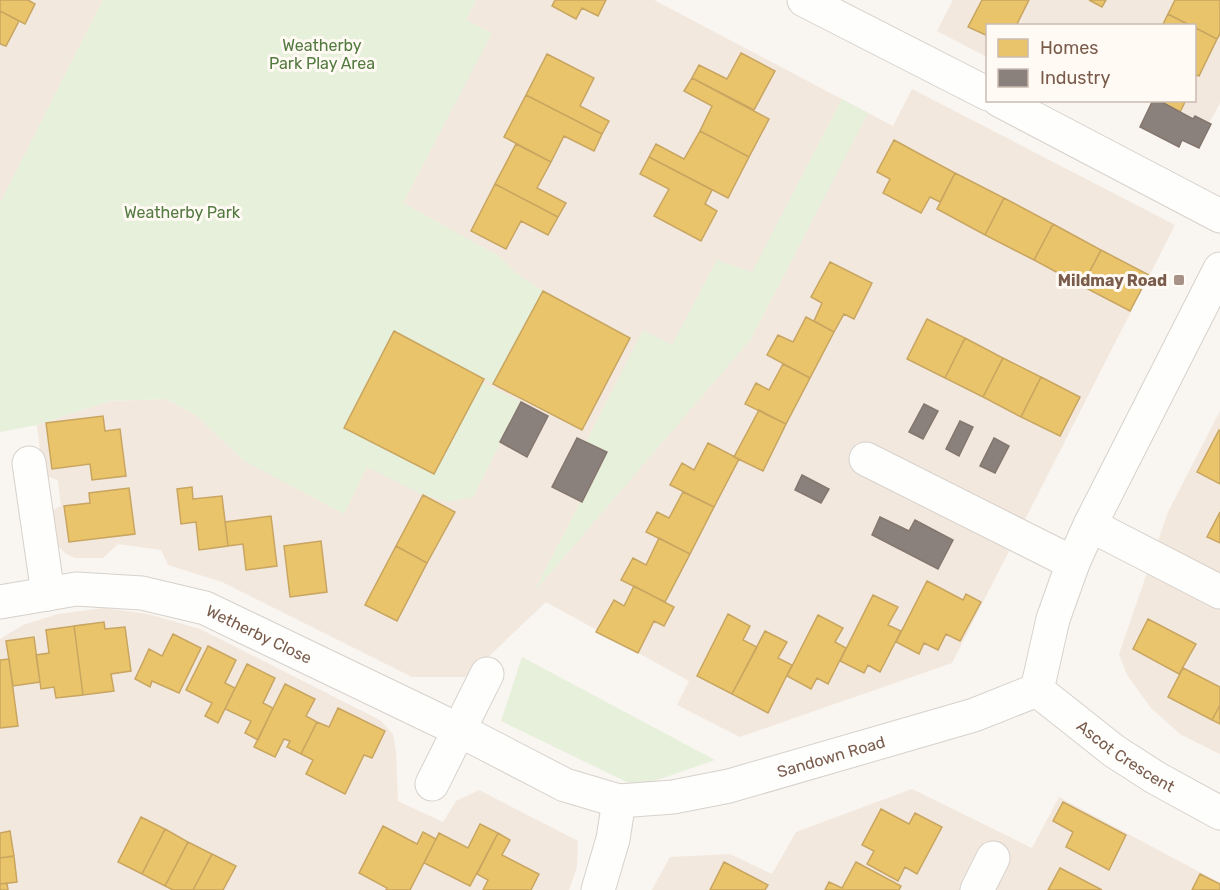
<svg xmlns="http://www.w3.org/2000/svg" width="1220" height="890" font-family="Rubik,sans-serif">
<rect width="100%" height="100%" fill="#f9f5f0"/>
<path fill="#f2e8de" d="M0,0h103l-103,203z
M476,0h178l239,126 19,-37 263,136 -223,438 -212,74 -63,-32 12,-24 -143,-79 -79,75h-55l-190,-95 -54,-17 -7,-15 -43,-6 -15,14h-28l-9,-4 -9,-9 -7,-29 3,-6 8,-4 -3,-26 -9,-3 -7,-9 -5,-43 73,-24 56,-2 30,16 47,45z
M953,0h267v103l-14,26 -51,-28 39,-1v-74h-206l-1,31 -50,-26z
M1220,411v343l-40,-20 -29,-26 -24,-33 -8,-21 49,-142z
M104,608l44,6 52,15 180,91 13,14 3,18 2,49 45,21 13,-21 23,-11 99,51 -1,26 -8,23h-569v-251l23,-14 35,-11z
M912,789l120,59 27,-51 161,86v7h-568l18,-33 60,-3 42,20 24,-42z"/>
<path fill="#e7f0db" d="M103,0h373l-10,20 26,13 -89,170 96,53 17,17 27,18 -50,93 -99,-53 -50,97 90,46 48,-92 39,20 -48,95 -26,5 -24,-7 -56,-28 -23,47 -101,-54 -47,-45 -30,-16 -56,2 -73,24 -37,7v-229z
M842,99l26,14 -117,226 -217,253 72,-140 -20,-10 57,-112 29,15 45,-85 35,12z
M522,657l193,103 -78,27 -136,-66z"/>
<path fill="#e9c46a" stroke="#c8a561" stroke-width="1.5" d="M0,0h28l7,4 -10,20 -25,-13z
M555,0h51l-8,16 -16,-8 -6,11 -24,-13z
M982,0h47l-13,26h-28v10l-20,-9z
M1089,0h17l-4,7z
M1175,0h45v34l-3,5 -49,-25z
M0,11l19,10 -13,25 -6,-2z
M1168,14l23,12h-29z
M1194,27l23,12 -18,37 -5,-2z
M741,53l34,18 -21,39 -62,-32 7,-13 28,14z
M547,54l47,24 -14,28 29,15 -7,13 -76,-39z
M692,78l77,41 -20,38 -49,-26 12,-25 -28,-15z
M526,95l76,39 -8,17 -30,-15 -13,26 -47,-25z
M1158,100h28l-6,12z
M700,131l49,26 -21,41 -79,-41 7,-13 28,15z
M894,140l61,33 -15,29 -10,-5 -9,16 -38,-20 7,-14 -13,-7z
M516,144l35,18 -14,26 29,15 -8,14 -63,-33z
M649,157l63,33 -7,14 12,7 -16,30 -47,-25 15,-27 -29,-15z
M955,173l49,25 -19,37 -48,-26z
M495,184l63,33 -10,18 -27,-14 -15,28 -35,-18z
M1004,198l49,26 -19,36 -49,-25z
M1053,224l48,26 -19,36 -48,-26z
M1101,250l48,25 -19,36 -48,-25z
M830,262l42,21 -18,36 -10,-5 -10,18 -20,-11 8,-18 -11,-6z
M543,291l87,47 -48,92 -89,-46z
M806,317l28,15 -24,46 -43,-23 11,-20 15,7z
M927,319l38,19 -20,40 -38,-19z
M394,331l90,48 -50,95 -90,-46z
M965,338l38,20 -20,39 -38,-19z
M1003,358l38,19 -20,40 -38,-20z
M783,364l27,14 -24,46 -41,-20 11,-21 13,7z
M1041,377l39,20 -20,39 -39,-19z
M759,410l27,14 -23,47 -29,-14z
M103,416l2,15 15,-2 6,47 -34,4 -2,-16 -38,5 -6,-46z
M1219,430l1,1v53l-23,-12z
M708,443l31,16 -25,48 -44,-22 12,-22 12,7z
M192,487l1,12 29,-3 6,50 -29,4 -3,-28 -15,2 -4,-35z
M129,488l6,46 -66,8 -5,-36 26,-3 -1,-10z
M683,492l31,15 -24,47 -44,-22 11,-20 12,6z
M423,495l32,17 -28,51 -31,-17z
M1220,512v31l-13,-6z
M271,516l6,50 -31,4 -3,-26 -15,2 -3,-24z
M659,538l31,16 -25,48 -44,-22 12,-22 13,7z
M321,541l6,51 -37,5 -6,-51z
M396,546l31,17 -30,58 -32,-16z
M927,581l36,19 3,-6 15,8 -21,39 -14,-7 -8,16 -14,-7 -5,11 -23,-12z
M634,586l40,21 -10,19 -10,-5 -16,32 -42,-21 18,-32 10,6z
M873,595l25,12 -10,18 13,6 -21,41 -12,-7 -4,8 -24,-12z
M728,614l22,12 -7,14 14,7 -25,47 -35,-18z
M818,615l25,13 -8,14 11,6 -18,36 -11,-6 -6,11 -24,-13z
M1148,619l48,25 -17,30 -46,-25z
M104,622l1,7 20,-2 6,44 -20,3 3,17 -31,4 -9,-69z
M74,626l9,69 -27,3 -2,-11 -13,2 -5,-34 13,-2 -3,-23z
M765,631l22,11 -9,16 14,7 -24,48 -36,-19z
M173,634l28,14 -22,45 -27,-12 -2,6 -15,-8 14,-30 13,7z
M34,637l6,45 -27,4 -7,-45z
M208,646l28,14 -11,23 10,5 -17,35 -13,-7 7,-13 -26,-13z
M9,659l9,67 -18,2v-68z
M247,664l28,14 -12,25 10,5 -15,32 -13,-7 6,-12 -26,-12z
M1183,668l37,19v18l-8,15 -44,-23z
M285,684l30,15 -9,17 11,6 -16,32 -14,-7 3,-6 -6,-2 -9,18 -21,-10z
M1220,705v19l-8,-4z
M338,708l47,23 -13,27 -8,-3 -19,39 -39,-20 7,-14 -12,-6 16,-32 12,5z
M1063,802l63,33 -17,35 -43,-23 7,-15 -20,-11z
M881,809l28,15 6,-11 27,14 -25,47 -12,-7 -7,14 -31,-17 7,-13 -12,-6z
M141,817l24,12 -23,45 -24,-12z
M480,824l18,9 -28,53 -46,-23 15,-30 29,15z
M383,826l34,18 6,-12 13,7 -26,51h-24l1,-2 -28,-15z
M165,829l23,13 -23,44 -23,-12z
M10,831l4,25 -14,2v-25z
M498,833l12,7 -8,15 37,19 -8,16h-48l5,-10 -11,-6z
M188,842l24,12 -19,36h-20l-8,-4z
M212,854l24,12 -13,24h-30z
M14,856l3,26 -17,2v-26z
M724,862l44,23 -3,5h-55z
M856,862l45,24 -2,4h-74l4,-8 13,6z
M1060,868l42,22h-54z
M1200,874l20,10v6h-28z
M7,883l1,7h-8v-6z"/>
<path fill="#8a817c" stroke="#85766e" stroke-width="1.5" d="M1153,100h5l35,19 2,-3 16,8 -12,24 -17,-8 -3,7 -39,-20z
M521,402l27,14 -21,41 -27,-15z
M924,404l14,7 -15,28 -14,-7z
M960,421l13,6 -14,29 -13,-7z
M577,438l30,14 -25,50 -30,-15z
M994,438l15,8 -14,27 -15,-7z
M802,475l27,14 -8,14 -26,-13z
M880,517l29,14 6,-11 38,20 -15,29 -66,-34z"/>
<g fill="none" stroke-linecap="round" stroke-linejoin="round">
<g stroke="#d7d1cb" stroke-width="35">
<g id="minor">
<path d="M804,0l184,94"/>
<path d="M999,100l221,116"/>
<path d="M866,459l207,104"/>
<path d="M29,463l19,131"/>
<path d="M1090,525l130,67"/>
<path id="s1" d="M0,602l76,-13 66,4 63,15 254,122 106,55 54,16"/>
<path d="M1037,690l16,-71 20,-56 17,-38 130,-256"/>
<path id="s2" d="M1037,690l77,61 42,27 64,35"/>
<path d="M432,784l55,-110"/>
<path id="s3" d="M598,890l15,-51 6,-38 54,-4 56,-11 245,-71 63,-25"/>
<path d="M977,890l16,-32"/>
</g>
</g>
<use href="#minor" stroke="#fefefd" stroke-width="33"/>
</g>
<rect fill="#a69286" stroke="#fffaf3" stroke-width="2" x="1173" y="274" width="12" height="12" rx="3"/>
<g text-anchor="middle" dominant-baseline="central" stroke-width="6" stroke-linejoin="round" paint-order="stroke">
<g font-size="16" fill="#537a41" stroke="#fffaf3">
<text x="322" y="45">Weatherby<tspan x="322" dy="18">Park Play Area</tspan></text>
<text x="182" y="212">Weatherby Park</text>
</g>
<g font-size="16" font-weight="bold" fill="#7a5c4d" stroke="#fffaf3" text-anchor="end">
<text x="1167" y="280">Mildmay Road</text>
</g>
<g font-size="16" fill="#7a5c4d" stroke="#fffaf3">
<text stroke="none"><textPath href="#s1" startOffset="268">Wetherby Close</textPath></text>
<text stroke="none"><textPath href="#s2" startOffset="111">Ascot Crescent</textPath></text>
<text stroke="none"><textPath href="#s3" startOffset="309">Sandown Road</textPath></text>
</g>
</g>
<rect x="986" y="24" width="210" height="78" fill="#fffaf3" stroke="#cabbb1" stroke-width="1.5"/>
<rect x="998" y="39" width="30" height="18" fill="#e9c46a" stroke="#cabbb1" stroke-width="1.5"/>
<text x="1040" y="54" font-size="18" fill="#7a5c4d">Homes</text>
<rect x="998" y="69" width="30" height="18" fill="#8a817c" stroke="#cabbb1" stroke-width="1.5"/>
<text x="1040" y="84" font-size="18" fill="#7a5c4d">Industry</text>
</svg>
